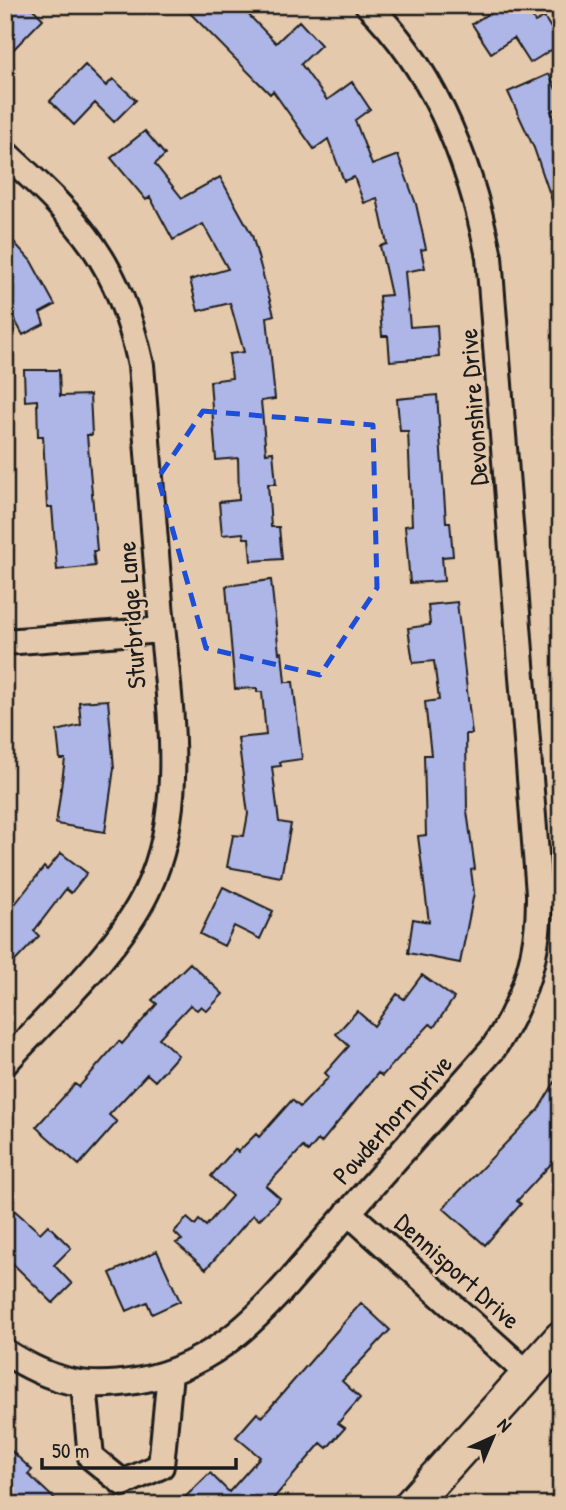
<svg xmlns="http://www.w3.org/2000/svg" width="566" height="1510" font-family="'Patrick Hand',sans-serif">
<rect width="100%" height="100%" fill="#e5c9ac"/>
<filter id="ink" filterUnits="userSpaceOnUse"><feTurbulence type="fractalNoise" baseFrequency=".0143" numOctaves="2"/><feDisplacementMap in="SourceGraphic" scale="14" xChannelSelector="R" yChannelSelector="G"/><feConvolveMatrix kernelMatrix="1 2 1 2 8 2 1 2 1" color-interpolation-filters="sRGB"/></filter>
<g filter="url(#ink)">
<path fill="#adb6e7" stroke="#1c1c1c" stroke-width="2" d="M17,5h12l14,14 -38,39v-41z
M182,5h57l37,38 23,-22 22,24 -20,19 26,36 25,-18 18,27 -15,11 17,45 26,-10 18,49 10,45 -5,1 4,18 -20,4 5,55 27,-2 2,32 -49,4 -2,-25h-6l-3,-40 12,-1 -11,-49 7,-2 -10,-46 -13,5 -10,-26 -10,4 -16,-42 -14,10 -41,-58 -3,3z
M502,5h23l10,17 9,-5 17,27 -31,19 -16,-25 -23,15 -19,-29z
M85,65l21,21 7,-7 23,21 -22,22 -19,-19 -21,22 -24,-24z
M549,74l12,26v7l-10,4 10,20v84h-4l-23,-67 -26,-56z
M145,131l20,24 -10,9 27,34 38,-21 32,58 22,80 -7,2 8,82 -14,2 5,52 7,-1 3,32h-8l3,43h8l3,32 -31,2 -2,-23h-5l-1,-5 -21,2 -3,-33 20,-2 -1,-42 -22,2 -6,-79 22,-3 -3,-24 15,-2 -14,-49 -32,8 -8,-31 38,-11 -25,-45 -30,16 -23,-43 -4,3 -35,-42z
M5,232l26,29 24,44 -15,8 4,11 -21,11 -18,-33z
M24,370h35l1,26 30,-1 2,40h-5l10,116h-4l2,15 -38,4 -5,-63h-5l-4,-71h-5l-1,-36 -12,1z
M437,395l9,127h4l3,34 -11,1 2,24 -34,2 -5,-57 7,-1 -4,-94h-8l-3,-32z
M271,580l8,73 3,-1 3,30h8l9,77 -22,3 1,4 -9,1 7,55 12,2 -10,53 -54,-10 6,-32 11,1 4,-22 -10,-76 28,-3 -4,-43h-5v-4l-22,1 -9,-103z
M457,602l15,132h-6l1,77 8,58 -4,1 3,23 -14,70 -52,-10 5,-34 16,3 -11,-86 8,-1 -2,-80h7l-6,-53 14,-2 -5,-39 -21,2 -5,-35 22,-3 -2,-20z
M108,700l6,68 -9,64 -49,-8 9,-65h-5l-3,-28 24,-6 -2,-23z
M61,853l26,20 -16,20 -5,-4 -32,42 5,5 -34,36v-55l39,-50 3,3z
M223,887l50,24 -13,28 -26,-13 -10,20 -24,-12z
M190,963l33,31 -16,17 -6,-5 -4,4 -7,-5 -31,33 19,17 -23,26 -8,-7 -38,41 8,7 -38,43 -43,-38 39,-43 4,3 40,-46 3,3 35,-40 -5,-4z
M422,975l32,23 -20,29 -4,-3 -48,52 -4,-3 -57,70 -3,-3 -10,12 -5,-5 -37,39 14,12 -21,22 -6,-5 -47,54 -30,-26 6,-3 -8,-8 13,-14 8,7 4,-5 7,6 26,-30 -21,-20 24,-27 3,3 18,-18 3,3 33,-37 8,7 29,-30 -4,-4 24,-27 -13,-12 21,-23 17,15 23,-32 7,5z
M561,1072v81l-44,48 4,3 -36,41 -42,-37 95,-98z
M5,1202l35,31 8,-8 23,23 -17,17 18,19 -19,19 -48,-47z
M157,1251l23,50 -28,13 -5,-12 -20,9 -17,-38z
M361,1303l29,27 -48,51 18,17 -22,25 7,5 -18,20 -6,-5 -53,62h-91l33,-32 19,19 31,-35 -24,-20 21,-24 5,4z
M5,1445l27,25 -4,4 33,31h-56z"/>
<g fill="none" stroke-linecap="round" stroke-linejoin="round">
<g stroke="#1c1c1c" stroke-width="30">
<path id="street" d="M5,153c77,70 113,108 136,212 6,80 13,159 19,239 8,94 29,199 -13,287 -29,61 -97,122 -142,172
M5,642l157,-12
M348,1212l180,162
M5,1352c46,29 78,38 131,29 100,-17 149,-98 212,-168 48,-55 97,-109 145,-164 32,-48 47,-98 46,-156l-50,-636c-18,-92 -52,-184 -121,-252
M84,1385l7,72 32,26 38,-17 9,-93"/>
</g>
<g stroke="#1c1c1c" stroke-width="38">
<path id="secondary" d="M411,1505l150,-167"/>
</g>
<use href="#street" stroke="#e5c9ac" stroke-width="24"/>
<use href="#secondary" stroke="#e5c9ac" stroke-width="33"/>
</g>
</g>
<path fill="none" stroke="#1d4ed8" stroke-width="5" stroke-dasharray="14 9" stroke-linejoin="round" d="M203,411l170,14 4,163 -57,87 -114,-27 -48,-170z"/>
<g text-anchor="middle" dominant-baseline="central" stroke-width="5" stroke-linejoin="round" paint-order="stroke">
<g font-size="26" fill="#1c1c1c" stroke="#e5c9ac">
<text transform="translate(473 407) rotate(-94)">Devonshire Drive</text>
<text transform="translate(131 615) rotate(-94)">Sturbridge Lane</text>
<text transform="translate(392 1119) rotate(-48)">Powderhorn Drive</text>
<text transform="translate(458 1271) rotate(42)">Dennisport Drive</text>
</g>
</g>
<rect width="566" height="1510" fill="none" stroke="#e5c9ac" stroke-width="28"/>
<rect x="14" y="14" width="538" height="1482" fill="none" stroke="#1c1c1c" stroke-width="2.5" filter="url(#ink)"/>
<g transform="translate(493 1437) rotate(44)" stroke="#e5c9ac" stroke-width="5" paint-order="stroke">
<path d="M0-5L12 26L0 18L-12 26Z" fill="#1c1c1c"/>
<text y="-10" font-size="19" font-weight="bold" text-anchor="middle" fill="#1c1c1c">N</text>
</g>
<path d="M42 1458v10h194v-10" fill="none" stroke="#1c1c1c" stroke-width="3.5"/>
<text x="52" y="1458" font-size="21" fill="#1c1c1c" stroke="#e5c9ac" stroke-width="5" paint-order="stroke">50 m</text>
</svg>
